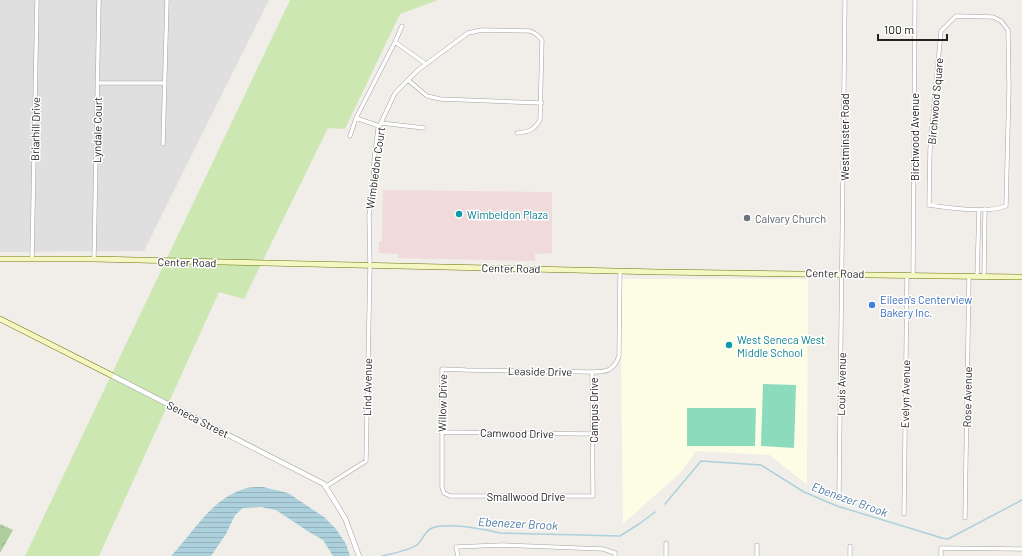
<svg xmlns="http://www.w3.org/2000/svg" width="1022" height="556" font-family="Barlow,sans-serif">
<defs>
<pattern id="forest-crowns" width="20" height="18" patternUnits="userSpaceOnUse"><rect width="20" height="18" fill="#aecea0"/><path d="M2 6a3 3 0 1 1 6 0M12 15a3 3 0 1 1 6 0" fill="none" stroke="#95b18a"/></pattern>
<pattern id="water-rules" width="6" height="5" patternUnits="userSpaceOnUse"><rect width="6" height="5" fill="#acd1dc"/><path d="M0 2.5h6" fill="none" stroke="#94b3bc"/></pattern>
</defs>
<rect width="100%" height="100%" fill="#f1eee9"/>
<path fill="#dfdfdf" d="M0,0h269l-125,251 -144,1z"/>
<path fill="#f0dada" d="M383,190l169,2v61l-17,1v7l-137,-3v-4l-19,-1v-12h3z"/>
<path fill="#fdfde6" d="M620,279h188l-1,206 -37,-30 -74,-4 -15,21 -58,52z"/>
<path fill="#cde7b3" d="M290,0h148l-38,14 -55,115 -17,-1 -84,171 -25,-7 -120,264h-74z"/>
<path fill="url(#forest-crowns)" d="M0,524l13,6 -13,23z"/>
<path fill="#8cdbbc" d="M763,384l33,1 -2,63 -33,-2z
M687,408h69l-1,38h-68z"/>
<path fill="url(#water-rules)" d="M263,487l25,6 36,24 12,12 10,15 4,12h-17l-10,-16 -14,-8 -33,-22 -15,-3 -18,1 -8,7 -9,19 -15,22h-40c24,-25 39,-56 73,-67 6,-2 13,-2 19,-2z"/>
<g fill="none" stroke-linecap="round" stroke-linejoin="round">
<path stroke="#acd1dc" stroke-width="1.5" d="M665,504l36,-43 60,4 43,27 33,14 105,32 6,1 74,-39
M382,556c9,-2 29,-6 36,-12 5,-5 7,-13 14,-16 15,-6 52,1 68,5l120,3 19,-12 16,-12"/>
<g stroke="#a3a3a3" stroke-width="4.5">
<path id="minor" d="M956,16l37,1 8,4 7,9 1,57 -3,119c-18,7 -58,2 -77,-1l1,-56 11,-118z
M395,42l7,-16
M408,80l19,16 13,3 102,4
M98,83h67
M381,123l43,5
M379,126l-23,-8 39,-76 31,22
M350,136l6,-18
M163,144l4,-144
M32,259l5,-259
M94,259l5,-259
M913,275l2,-275
M977,276l2,-67
M984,276l1,-67
M592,372l1,124h-143l-6,-3 -2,-6v-118l24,1 126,2c14,0 22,-1 27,-16l1,-85
M441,432l152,2
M325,487l41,-26 4,-195 -1,-51 4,-22 1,-33 4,-31 17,-36 23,-23 50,-37 14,-3 48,1 6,3 6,6 -2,80c-6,10 -11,12 -23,13
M839,495l6,-494
M904,514l3,-239
M965,518l4,-242
M666,543v13
M458,556l-2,-9 46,-2 101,4 12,4v3
M757,556v-11
M850,556v-10
M941,556v-8l81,1"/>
</g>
<g stroke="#a3a3a3" stroke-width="5.5">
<path id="tertiary" d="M111,375l213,109 21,34 14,38"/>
</g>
<g stroke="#6a750c" stroke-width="6">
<path id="secondary" d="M0,259h94l565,13 363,5
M0,319l111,56"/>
</g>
<use href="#minor" stroke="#fff" stroke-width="3.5"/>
<use href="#tertiary" stroke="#fff" stroke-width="4.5"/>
<use href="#secondary" stroke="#f4f7c2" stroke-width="5"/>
</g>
<g fill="#0f9aa8" stroke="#fff" stroke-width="1.5">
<circle cx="459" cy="214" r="4"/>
<circle cx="729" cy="345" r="4"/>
</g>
<circle fill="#6b7280" stroke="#fff" stroke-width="1.5" cx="747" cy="218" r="4"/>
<circle fill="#3f7fe0" stroke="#fff" stroke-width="1.5" cx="872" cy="305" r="4"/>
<g text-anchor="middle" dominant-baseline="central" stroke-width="3" stroke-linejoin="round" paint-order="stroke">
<g font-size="11" fill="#222" stroke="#fff">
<text transform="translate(935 101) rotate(-85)">Birchwood Square</text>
<text transform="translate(35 129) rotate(-89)">Briarhill Drive</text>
<text transform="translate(97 130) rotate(-89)">Lyndale Court</text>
<text transform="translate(844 137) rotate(-90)">Westminster Road</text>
<text transform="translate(914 137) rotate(-90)">Birchwood Avenue</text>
<text transform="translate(375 168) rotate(-82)">Wimbledon Court</text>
<text transform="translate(187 262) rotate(1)">Center Road</text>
<text transform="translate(511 268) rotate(1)">Center Road</text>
<text transform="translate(835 273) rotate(1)">Center Road</text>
<text transform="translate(540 371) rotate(1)">Leaside Drive</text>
<text transform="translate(841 384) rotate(-89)">Louis Avenue</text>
<text transform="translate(367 387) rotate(-89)">Lind Avenue</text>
<text transform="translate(905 394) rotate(-89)">Evelyn Avenue</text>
<text transform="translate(967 397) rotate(-89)">Rose Avenue</text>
<text transform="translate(442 403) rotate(-89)">Willow Drive</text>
<text transform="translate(593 410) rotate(-90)">Campus Drive</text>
<text transform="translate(198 419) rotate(27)">Seneca Street</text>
<text transform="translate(517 433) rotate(1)">Camwood Drive</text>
<text x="526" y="496">Smallwood Drive</text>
</g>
<g font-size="11" fill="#0d838f" stroke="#fff" text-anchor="start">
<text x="467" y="214">Wimbeldon Plaza</text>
<text x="737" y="339">West Seneca West<tspan x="737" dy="13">Middle School</tspan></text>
</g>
<g font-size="11" fill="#5b616d" stroke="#fff" text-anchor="start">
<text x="755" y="218">Calvary Church</text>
</g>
<g font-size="11" fill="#366cbe" stroke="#fff" text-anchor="start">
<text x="880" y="299">Eileen's Centerview<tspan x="880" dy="13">Bakery Inc.</tspan></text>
</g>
<g font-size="12" font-style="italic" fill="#4f7aa5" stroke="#fff">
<text transform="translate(850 499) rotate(20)">Ebenezer Brook</text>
<text transform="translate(518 523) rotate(3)">Ebenezer Brook</text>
</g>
</g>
<path d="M878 34v6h69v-6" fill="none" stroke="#222222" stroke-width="2"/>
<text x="884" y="34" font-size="12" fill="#222222" stroke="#ffffff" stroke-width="3" paint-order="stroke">100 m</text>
</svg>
